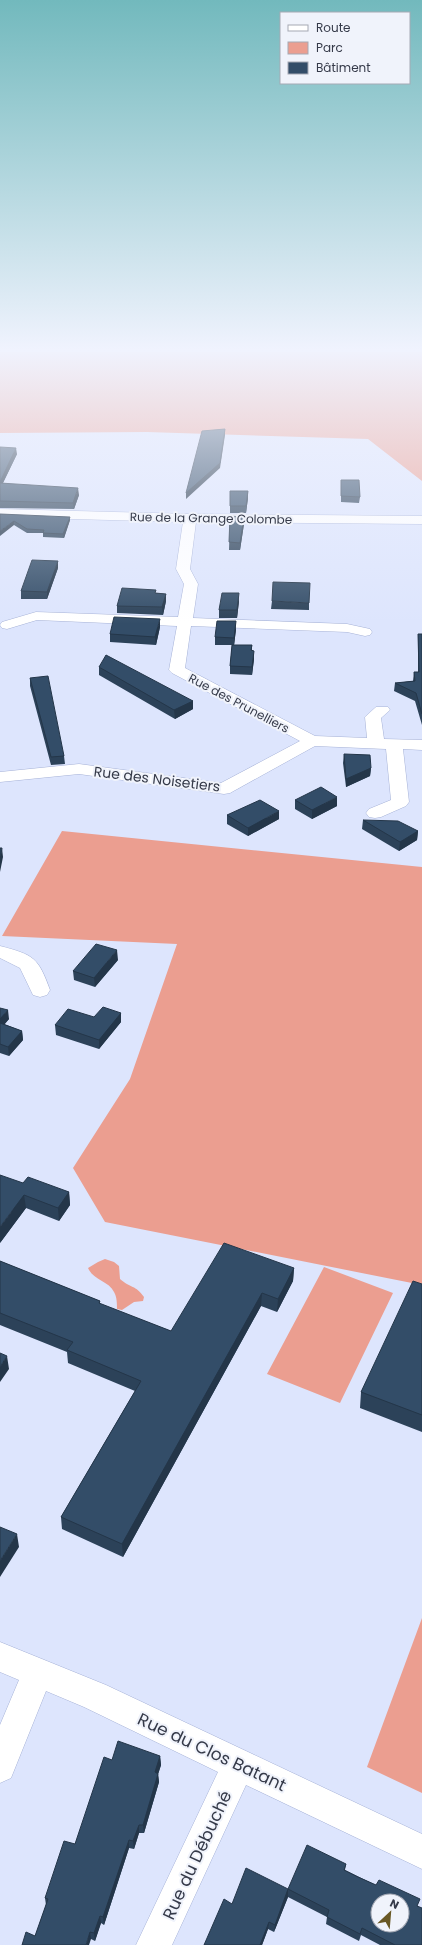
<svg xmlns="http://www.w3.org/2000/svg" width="422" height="1945" font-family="Poppins,sans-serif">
<rect width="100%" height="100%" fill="#dde5fd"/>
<path fill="#eb9e90" d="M0,352h422v129l-54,-42 -221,-7 -147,1z
M62,831l360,36v418l-317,-63 -32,-54 57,-89 47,-135 -175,-8z
M105,1259l9,3 5,4 1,13c10,9 16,6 24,18l-1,4 -9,1 -12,8 -5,-1c0,-5 0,-12 -3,-17 -5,-11 -21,-12 -26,-24l10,-6z
M324,1267l69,26 -53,110 -73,-29z
M422,1618v175l-55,-26z"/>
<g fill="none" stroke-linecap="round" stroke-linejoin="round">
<g stroke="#a6b2d7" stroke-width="1">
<path id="street" d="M0,509l190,5 232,2v8l-226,-2 -6,47 8,15 -5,34 154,6 23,5 2,3 -2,3 -5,1 -18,-4 -156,-6 -6,42 130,68 52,2 -2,-21 11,-10h12l2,3 -9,8 3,21 38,1v10l-19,-1 6,53 -3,4 -25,11 -6,1 -6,-1 -3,-4 3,-4 22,-9 -5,-51 -71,-3 -85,47 -6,1 -145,-20 -79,8v-10l79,-8 142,19 79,-42 -128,-68 -3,-3 8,-44 -140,-6 -30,9 -5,-1 -2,-3 2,-3 34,-10 142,5 6,-33 -8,-15 7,-47 -183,-5z
M0,946c34,9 38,11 50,44l-3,5 -7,2 -7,-2 -13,-27 -20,-10z
M0,1642l106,43 316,149v35l-176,-84 -74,160h-36l82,-173 -134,-65 -38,-16 -35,87 -11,5v-58l19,-45 -19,-8z"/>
</g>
<use href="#street" fill="#fff" fill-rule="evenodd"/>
</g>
<path fill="#2c4259" d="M0,447l17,7 -14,29 76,12 -5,14 -74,-1z
M341,480l19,17 -1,6 -18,-1z
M230,491h18v7l-2,15h-16z
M0,514l70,6 -6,18 -21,-1v-4h-16l-13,-8z
M230,516l14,8 -4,26h-11z
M58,568l-11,31h-26v-8z
M156,593l10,1v7l-3,14 -46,-2v-7z
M239,601l-2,17h-18v-8z
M272,601l37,2v7l-38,-1z
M160,627l-4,18 -46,-3v-8z
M236,629l-2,16h18v5l2,9 -2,16 -22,-1v-8l2,-21h-17v-8z
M418,634h4v91l-7,-24 -21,-10 1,-8 18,-2 1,-9h4z
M99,667l94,34v8l-18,10 -76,-44z
M30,678l34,78 1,8 -14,1 -21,-79z
M344,754l27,14 -1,8 -24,11 -3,-24z
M295,800l42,6 -25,13 -17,-10z
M227,815l52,4 -31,17 -21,-12z
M363,820l55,11 -1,9 -18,11 -37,-22z
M118,960l-23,27 -21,-7 -1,-9z
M0,1008l9,11 -5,5 18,7 1,9 -14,16 -9,-3z
M121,1013v9l-22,27 -43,-14 -1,-10z
M23,1183l46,9 1,13 -11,16 -33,-13 -26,35z
M0,1261l100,40v3l71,27 123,-63 -1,13 -16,31 -16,-6 -138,251 -61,-28 -1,-12 74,-126 -67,-28 -1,-11 -67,-27z
M422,1284v148l-62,-24 1,-16z
M160,1756l1,9 -3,9 1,8 -15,51h-5l-5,16 -5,-1 -25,77 -3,-2 -6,18 -4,-2 -56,-3 11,-31 -1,-7 30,-54 37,-84z
M346,1864l-1,6 73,36 4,39h-42l-19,-10 -2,6 -33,-17 1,-7 -39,-20 -14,35 -6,-3 -6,16h-58l28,-41 56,-15z"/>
<path fill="#243649" d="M225,429v6l-5,33 -34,31v-6z
M16,448l1,6 -17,35v-7z
M78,488l1,7 -5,14 -1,-6z
M248,491v7l-2,15v-7z
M70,517v3l-6,18 -1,-4z
M244,517v7l-4,26v-7z
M14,521v4l-14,11v-5z
M58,561v7l-11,31v-7z
M239,593v8l-2,17v-8z
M166,594v7l-3,14 -1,-8z
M160,619v8l-4,18 -1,-8z
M236,621v8l-2,17v-8z
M254,651v8l-2,16v-8z
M193,701v8l-18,10 -1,-9z
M371,768l-1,8 -24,11v-8z
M337,797v9l-25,13v-9z
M279,811v8l-31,17v-8z
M418,831l-1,9 -18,11 1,-9z
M2,848l1,9 -3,15v-12z
M117,950l1,10 -23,27 -1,-9z
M8,1010l1,9 -9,11v-11z
M121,1013v9l-22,27v-9z
M22,1031l1,9 -14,16 -1,-9z
M69,1192l1,13 -11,16 -1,-13z
M24,1195l2,13 -26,35v-16z
M294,1268l-1,13 -16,31 1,-13z
M262,1293l-1,13 -138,251 -1,-13z
M7,1356l2,13 -9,13v-15z
M17,1534l2,13 -19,30v-16z
M160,1756l1,9 -5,16 -1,-9z
M158,1774l1,8 -15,51 -1,-8z
M139,1825v8l-5,16 -1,-8z
M129,1840v8l-25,77 -1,-8z
M288,1889v8l-14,35 1,-7z
M100,1916l1,7 -6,18 -1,-8z
M269,1922l-1,7 -6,16h-2z
M90,1932l1,7 -2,6h-3z"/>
<path fill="#334d68" stroke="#243649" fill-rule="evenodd" d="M225,429l-5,34 -34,30 16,-62z
M0,447l16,1 -16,34z
M341,480h18l1,17 -19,-1z
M0,483l78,5 -5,15 -73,-2z
M230,491h18l-2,15h-16z
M0,514l70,3 -7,17 -20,-1 1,-3 -17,-1 -13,-8 -14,10z
M230,516l14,1 -4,26 -11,-1z
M32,560l26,1 -11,31 -26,-1z
M273,582l37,1 -1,20 -37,-2z
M122,588l34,2 -1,3 11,1 -4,13 -45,-1z
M222,593h17l-2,17h-18z
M114,617l46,2 -5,18 -45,-3z
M217,621h19l-2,17 -19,-1z
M418,634h4v80l-6,-21 -21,-10 20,-2 -1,-9h5z
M232,645h20l-1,5 3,1 -2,16 -22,-1z
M106,655l87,46 -19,9 -75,-43z
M48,676l16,80 -13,1 -21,-79z
M344,754l26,1 1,13 -25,11z
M321,787l16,10 -25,13 -17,-10z
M260,800l19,11 -31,17 -21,-13z
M363,820l35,1 20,10 -18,11z
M0,848h2l-2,12z
M96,944l21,6 -23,28 -21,-7z
M103,1007l18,6 -22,27 -44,-15 13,-16 26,8z
M0,1008l8,2 -8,9z
M0,1023l22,8 -14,16 -8,-3z
M0,1175l23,8 5,-6 41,15 -11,16 -34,-13 -24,32z
M224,1243l70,25 -16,31 -16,-6 -140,251 -61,-27 80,-136 -74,-31 6,-8 -73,-29v-52l100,40 -1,2 72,28z
M413,1281l9,3v131l-61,-23z
M0,1353l7,3 -7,11z
M0,1527l17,7 -17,27z
M118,1741l42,15 -5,16 3,2 -15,51h-4l-6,16 -4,-1 -26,77 -3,-1 -6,17 -4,-1 -4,13h-64l4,-13 9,4 13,-37 -3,-1 19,-57 11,3 29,-87 8,3z
M307,1845l39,19 -2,6 14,7 18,8 3,-5 41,19 -3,7 5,2v37h-27l-33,-17 -2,6 -33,-17 2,-7 -41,-21zM378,1901h24v24h-24z
M246,1868l42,21 -13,36 -6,-3 -9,23h-56l20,-46 8,5z"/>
<linearGradient id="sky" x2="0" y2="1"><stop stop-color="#72b9bd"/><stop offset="0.56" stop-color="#f0f3fe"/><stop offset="1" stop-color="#f0f3fe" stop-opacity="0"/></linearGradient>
<rect width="422" height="624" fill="url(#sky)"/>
<g text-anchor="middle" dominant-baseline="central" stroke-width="4" stroke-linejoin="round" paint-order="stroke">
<g font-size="12" fill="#353a49" stroke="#f0f3fb">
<text transform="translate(211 518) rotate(1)">Rue de la Grange Colombe</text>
<text transform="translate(239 703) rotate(28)">Rue des Prunelliers</text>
</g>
<g font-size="14" fill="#353a49" stroke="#f0f3fb">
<text transform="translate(157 779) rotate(7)">Rue des Noisetiers</text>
</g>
<g font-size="17" fill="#353a49" stroke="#f0f3fb">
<text transform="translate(212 1752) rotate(25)">Rue du Clos Batant</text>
<text transform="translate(197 1855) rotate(-65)">Rue du Débuché</text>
</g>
</g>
<rect x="280" y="12" width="130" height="72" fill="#f0f3fb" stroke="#a5a9b4"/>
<rect x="288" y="25" width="20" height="6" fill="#ffffff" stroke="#a5a9b4"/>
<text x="316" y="32" font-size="12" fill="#353a49">Route</text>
<rect x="288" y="42" width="20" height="12" fill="#eb9e90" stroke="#a5a9b4"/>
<text x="316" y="52" font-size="12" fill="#353a49">Parc</text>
<rect x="288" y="62" width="20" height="12" fill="#334d68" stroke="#a5a9b4"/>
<text x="316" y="72" font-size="12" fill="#353a49">Bâtiment</text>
<g transform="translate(390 1913) rotate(26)"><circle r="19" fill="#f0f3fb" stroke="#a5a9b4"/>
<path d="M0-3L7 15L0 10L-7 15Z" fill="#695825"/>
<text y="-6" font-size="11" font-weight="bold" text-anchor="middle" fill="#353a49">N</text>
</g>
</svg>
